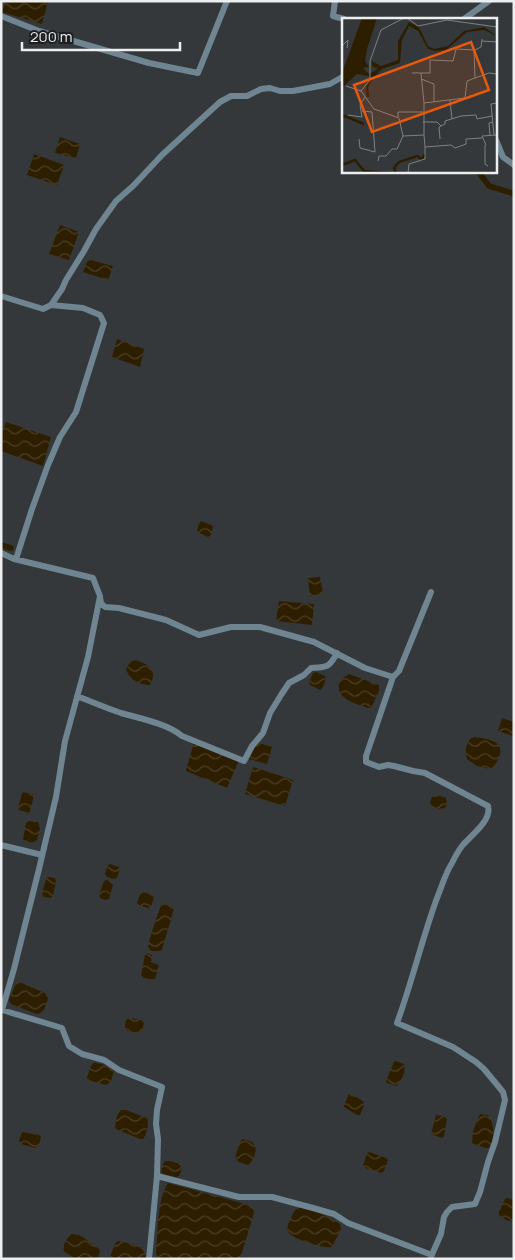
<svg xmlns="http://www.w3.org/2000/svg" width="515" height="1260" font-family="Manrope,sans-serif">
<defs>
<pattern id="water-waves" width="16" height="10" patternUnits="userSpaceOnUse" patternTransform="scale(1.25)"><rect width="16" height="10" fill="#2e1e00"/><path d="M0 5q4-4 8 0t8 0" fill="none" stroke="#4c3f26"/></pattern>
</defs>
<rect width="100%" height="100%" fill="#34383a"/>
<path fill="url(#water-waves)" d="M6,1h42l-6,23 -40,-12z
M60,137l20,7 -4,14 -21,-5z
M34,154l30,11 -7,20 -30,-10z
M60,225l19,7 -10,28 -20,-6z
M90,260l23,6 -5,14 -25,-8 4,-10z
M117,339l27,10 -4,18 -28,-10z
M6,422l45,15 -8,29 -42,-15v-15z
M201,521l12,5 -2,9 -3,2 -11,-5 1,-6z
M320,577l3,16 -13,3 -2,-18z
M279,601l35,3 -2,21 -36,-4z
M136,660c13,5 22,10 14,25 -10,0 -23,-6 -24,-18l6,-6z
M316,672l9,4 1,3 -4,10 -2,1 -10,-5 -1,-2 4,-10z
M349,674l30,11v6l-8,17h-3c-10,-4 -31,-8 -29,-23 1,-6 5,-8 10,-11z
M502,718l12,4v11l-1,3 -15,-5z
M475,737c7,1 14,2 20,5 11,7 3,22 -5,27l-13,-3 -10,-7c-2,-9 -2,-14 4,-21z
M194,742l45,18 -12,28 -41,-17z
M259,743l13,4 -5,17 -18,-5 7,-14z
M253,767l40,13 -8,26 -40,-12z
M23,792l10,2 1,1 -4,16 -1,2 -10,-3 -1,-2 4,-15z
M437,795l9,3 1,7 -2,3 -7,1 -7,-4 -1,-3 2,-5z
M29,821l9,1 2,7 -3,11c-5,4 -11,3 -14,-1l3,-16z
M110,864l9,3 1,2 -3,9 -3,1 -7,-2 -2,-3 3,-9z
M48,877l7,1 1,3 -3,15 -3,2 -6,-1 -2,-3 4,-15z
M107,880l5,2 1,3 -4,14 -4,1 -5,-2 -1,-3 5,-14z
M144,892l8,3 2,2 -3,10 -3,1 -9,-3 -2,-2 3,-9z
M163,903l10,4 1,2 -12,41 -3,1h-8l-3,-4 3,-13 10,-29z
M147,953l5,2 -1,7 8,3 -4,14h-10l-4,-4 4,-20z
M19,982l26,11 3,5c-2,6 -3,15 -11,16l-26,-10 -2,-4 7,-16z
M129,1018l12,2 3,3 -2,8 -3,2 -12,-2 -2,-4 1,-7z
M396,1061l8,3c2,9 -2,14 -7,22l-10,-3 -1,-2 8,-19z
M93,1063c6,0 16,2 21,7l-3,12 -5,3 -18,-5 -1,-2 3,-10z
M349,1094h3l12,8v3l-4,10h-3l-13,-8v-2z
M121,1110h5l21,8c2,6 0,16 -4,21h-3l-24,-10c-2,-6 1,-15 5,-19z
M480,1114l8,1c7,10 7,23 1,33h-4l-13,-5 1,-12z
M436,1115l8,1 3,3 -3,17 -2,2 -11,-4z
M23,1132l16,3 2,2 -2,9 -4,2 -14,-4 -2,-3 2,-7z
M242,1139c9,1 16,5 13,15 -2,5 -3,8 -7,11l-9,-3 -4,-4 5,-16z
M369,1152l17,6 2,2 -4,11 -3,2 -16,-5 -2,-2 4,-13z
M166,1161c6,0 13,1 16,7l-3,8 -3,1 -13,-3 -2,-3 3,-9z
M168,1183l77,21 8,4 1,5 -14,46h-80l-4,-5c2,-20 1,-55 12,-71z
M507,1198l7,2v22l-8,-2 -7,-5v-3l6,-13z
M301,1207c14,4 27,8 39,17l1,5 -9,18c-7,2 -42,-8 -44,-16 -2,-4 1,-9 3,-12 2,-6 3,-10 10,-12z
M73,1233l10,4 16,12 1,2 -2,8h-25l-9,-8c-2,-6 4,-15 9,-18z
M119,1241c10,2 28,5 27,18h-37l7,-17z"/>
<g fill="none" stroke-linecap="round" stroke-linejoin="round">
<path stroke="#2e1e00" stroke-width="5.5" d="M478,171l11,15 23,7 2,2
M1,545l10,3"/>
<path stroke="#708592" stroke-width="6" d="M335,1l-2,15 11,3
M1,16l38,15 110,32 49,10 29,-72
M464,19l25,-18
M496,140l7,17 11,8
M1,296l42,13 8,-4 11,-16 4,-9 18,-29 12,-22 20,-28 17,-15 29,-31 58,-53 11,-6h16l14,-7 9,-1 10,3h13l37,-7 14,-8
M1,553l13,6 79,19 7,18 -12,61 -23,84 -9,56 -17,72 -25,100 -12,41 60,18 7,18 13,8 22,6 15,10 43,17 -5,23 -1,14 2,15 -1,37
M16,559l16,-50 16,-44 12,-28 16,-25 28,-89 -4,-8 -17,-7 -32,-3
M100,597l1,6 4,4 14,1 47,12 33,15 32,-8h29l54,15 51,26 28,9
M77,696c15,6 29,12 44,17 18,5 47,11 61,23l62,25 8,-15 11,-13 7,-20 11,-18 8,-12 15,-8 7,-7c16,-1 18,0 26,-15
M1,845l41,10
M149,1259l8,-83 82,21h33l41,11 21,6 14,9 84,32
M430,1259l11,-25 3,-17 3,-5 5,-5 23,-3 5,-12 8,-30 7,-20 10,-42 -2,-8 -19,-23 -8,-7 -23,-15 -56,-24c15,-41 25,-84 40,-125 5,-12 8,-24 15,-35 3,-6 6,-12 10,-17 8,-10 30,-25 26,-40l-2,-1 -61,-32 -12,-2 -19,-5 -6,-1 -9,2 -13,-5v-6l27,-79 6,-6 32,-79"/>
</g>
<g transform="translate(342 18)">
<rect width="155" height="155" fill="#34383a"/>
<path d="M20,0h15l-10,31 -2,12 4,6 -6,1 6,6 9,-5 -6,-3v-5l9,5 17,-6v-19l11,-19 10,5 9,19 6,3 14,-3 16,-15 20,-4 13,9 -13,-6 -17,2 -21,18 -11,1 -7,-2 -10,-18 -9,-5 -7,14 -2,23 -18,6 -8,8 -17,-3 -15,14v-15z" fill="#2e1e00"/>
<path fill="none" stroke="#2e1e00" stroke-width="2.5" d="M26,79l-1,-10 6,-12M0,97l22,9M0,147l13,-5 9,11 26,2M54,155l-2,-5 5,-6 18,-6 5,3 3,-5"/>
<path fill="none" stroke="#7e8182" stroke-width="1" d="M62,0l-23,12 -11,31v19l-9,11 13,18 25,9 4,18 21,-1v-32l41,-5 2,-17 8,-3M65,0l11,8 29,-6 50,7M140,23l15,1M0,28l6,-6 -1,8M132,32l1,28 14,-5 8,1M70,55h18v-13l23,1 3,-12 19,1 6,-3 1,-8M79,55l3,30M79,61l13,5v18M4,68l15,5M108,82l2,19M6,97l14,2 -2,-12 5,-8M56,99v-5h25M81,104h14l4,4M0,113v17M82,117l1,12 26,-2 4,3 11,-4v-5l16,-1M148,117l-1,-12 4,-1M152,117l-3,-31 6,-1M17,121l1,9 15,4 -3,-40 -10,-1M98,121l-1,-12 6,-3v-3l16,-5 15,-1 1,4 15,-3M143,127v19l3,2M144,127l-4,-9 15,-1M36,143l1,-5h7l6,-7h5l6,-13M66,155l1,-9 16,-5v-12"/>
<path fill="#e8590c" fill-opacity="0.15" stroke="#e8590c" stroke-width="2.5" d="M129,24l18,48 -117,42 -18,-47z"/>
<rect width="155" height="155" fill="none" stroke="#eceeef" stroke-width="2.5"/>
</g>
<rect width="515" height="1260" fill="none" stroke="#eceeef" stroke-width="5"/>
<path d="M22 42v8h158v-8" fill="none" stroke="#eceeef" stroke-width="2.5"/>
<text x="30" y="42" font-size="15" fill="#eceeef" stroke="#1d1f20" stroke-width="4" paint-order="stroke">200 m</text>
</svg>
